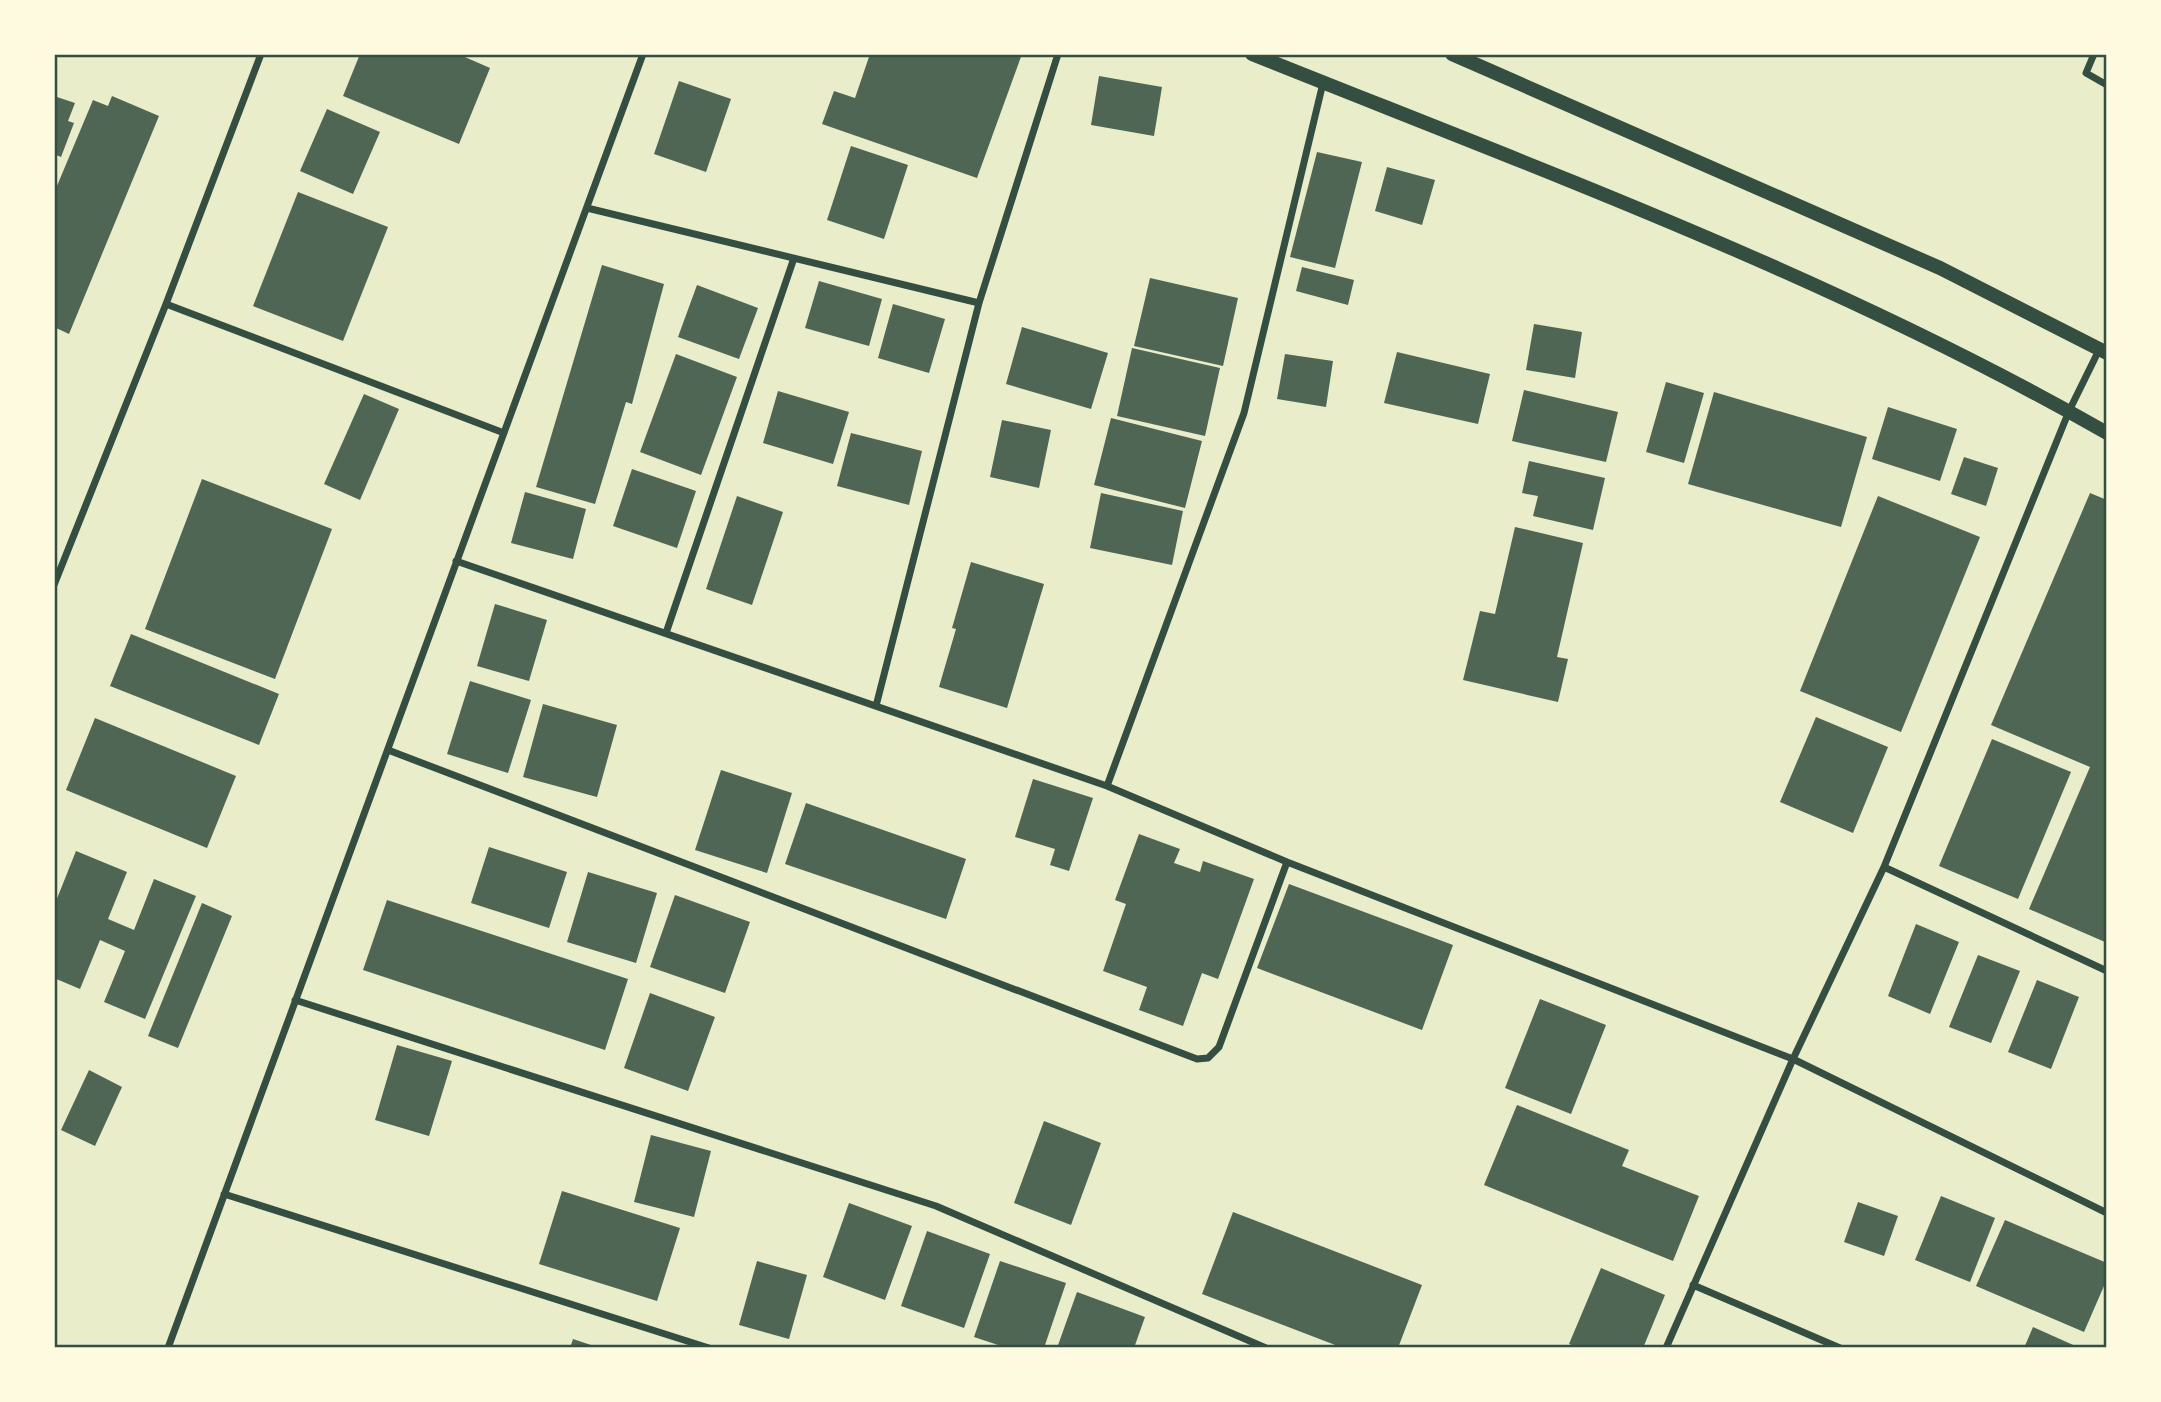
<svg xmlns="http://www.w3.org/2000/svg" width="2161" height="1402" font-family="'Varela Round',sans-serif">
<rect width="100%" height="100%" fill="#e9edc9"/>
<path fill="#4f6655" d="M360,54h98l32,14 -31,76 -116,-48z
M870,54h152l-45,124 -155,-54 12,-33 21,7z
M1099,76l63,11 -8,49 -63,-11z
M679,81l52,18 -25,73 -52,-18z
M54,96l21,7 -7,18 6,2 -13,34 -7,-3z
M112,96l47,20 -90,218 -15,-7v-134l39,-93 15,6z
M327,109l53,23 -27,62 -53,-23z
M851,146l57,19 -24,74 -57,-19z
M1317,152l45,10 -27,106 -45,-11z
M1387,167l48,13 -13,45 -47,-14z
M298,192l90,35 -45,114 -90,-35z
M602,265l62,19 -32,120 -6,-2 -31,102 -59,-17z
M1302,267l52,13 -6,25 -52,-14z
M1150,278l88,20 -15,68 -89,-20z
M819,281l63,18 -13,47 -64,-18z
M697,285l61,23 -19,51 -61,-22z
M893,304l52,15 -16,54 -51,-15z
M1534,324l48,8 -7,46 -49,-8z
M1022,327l86,26 -17,56 -85,-25z
M1132,348l88,20 -15,68 -88,-20z
M1397,352l93,22 -12,50 -94,-21z
M676,354l61,23 -36,98 -61,-23z
M1285,354l48,7 -7,46 -49,-8z
M1666,382l38,11 -20,70 -38,-11z
M1524,390l94,22 -12,50 -94,-21z
M778,391l71,21 -16,52 -70,-21z
M1714,392l153,45 -26,90 -153,-43z
M364,394l35,15 -39,91 -36,-16z
M1888,407l69,22 -17,52 -68,-22z
M1111,418l91,23 -17,67 -91,-23z
M1002,420l49,10 -12,58 -49,-11z
M851,433l71,18 -13,54 -72,-19z
M1964,457l34,11 -12,38 -35,-12z
M1529,461l76,17 -12,52 -60,-14 5,-20 -16,-3z
M632,469l64,22 -19,57 -64,-22z
M202,479l130,50 -57,150 -130,-50z
M525,492l61,17 -13,50 -62,-16z
M1101,493l82,18 -11,54 -82,-17z
M2090,493l17,7v437l-2,5 -76,-33 61,-142 -99,-42z
M737,496l46,16 -31,93 -46,-16z
M1878,496l102,41 -79,195 -101,-41z
M1515,527l68,16 -26,114 11,2 -10,43 -95,-22 17,-69 15,3z
M971,562l73,22 -37,124 -68,-21 17,-58 -4,-1z
M495,604l52,16 -18,61 -52,-15z
M131,634l148,60 -20,51 -149,-59z
M470,681l61,19 -23,73 -61,-19z
M543,704l74,21 -20,72 -74,-20z
M1816,717l72,30 -35,86 -73,-31z
M95,718l141,58 -29,72 -141,-58z
M1992,739l79,33 -53,127 -79,-33z
M721,770l71,23 -25,80 -72,-23z
M1033,779l60,19 -24,73 -19,-6 5,-16 -40,-12z
M806,803l160,56 -20,60 -161,-55z
M1139,834l41,15 -6,14 26,9 3,-11 51,18 -36,100 -16,-6 -19,53 -44,-16 8,-23 -44,-16 23,-67 -11,-4z
M489,847l78,25 -18,56 -78,-25z
M76,851l51,21 -19,47 26,11 20,-51 42,17 -51,123 -41,-17 21,-51 -25,-11 -20,49 -26,-11v-72z
M588,872l69,21 -21,70 -69,-21z
M1289,884l164,61 -31,85 -165,-62z
M675,895l75,27 -25,71 -75,-26z
M387,900l241,79 -23,71 -242,-80z
M202,903l30,13 -54,132 -30,-12z
M1916,924l43,18 -29,72 -42,-18z
M1978,955l42,16 -29,72 -42,-16z
M2037,980l42,17 -28,72 -43,-17z
M650,993l65,24 -27,74 -64,-23z
M1540,999l66,26 -35,89 -66,-26z
M397,1045l55,16 -23,75 -54,-16z
M89,1070l33,17 -27,59 -34,-16z
M1517,1105l112,45 -7,16 77,30 -26,65 -189,-76z
M1044,1121l57,22 -30,82 -57,-22z
M651,1135l60,16 -17,66 -60,-15z
M562,1191l118,37 -23,73 -118,-37z
M1941,1196l54,22 -25,64 -55,-22z
M1858,1202l40,14 -14,40 -40,-14z
M849,1203l63,23 -27,74 -62,-23z
M1233,1212l189,73 -24,63h-55l-141,-54z
M2005,1220l102,43v16l-23,53 -108,-46z
M927,1231l63,23 -26,74 -63,-22z
M757,1261l50,14 -18,64 -50,-14z
M1000,1261l66,22 -22,65h-37l-33,-11z
M1601,1268l64,27 -22,53h-64l-10,-4z
M1077,1292l68,25 -11,31h-77z
M2033,1327l47,21h-56z
M573,1339l24,8v1h-27z"/>
<g fill="none" stroke-linecap="round" stroke-linejoin="round">
<path stroke="#344e41" stroke-width="7" d="M2094,54l-8,19 21,12
M587,208l392,95
M166,304l338,129
M456,561l651,225 180,76 506,197 314,154
M54,585l112,-281 95,-250
M666,633l128,-375
M876,706l103,-403 79,-249
M388,750l809,309 11,-1 11,-11 68,-185
M1107,786l137,-373 79,-330
M1884,867l223,104
M295,1000l641,206 330,142
M224,1194l485,154
M1693,1285l147,63
M168,1348l475,-1294
M1666,1348l127,-289 91,-192 185,-456 30,-61"/>
<path stroke="#344e41" stroke-width="14" d="M1252,54c289,116 584,224 855,379
M1452,54l488,214 167,85"/>
</g>
<rect width="2161" height="1402" fill="none" stroke="#fefae0" stroke-width="112"/>
<rect x="56" y="56" width="2049" height="1290" fill="none" stroke="#344e41" stroke-width="2.5"/>
</svg>
